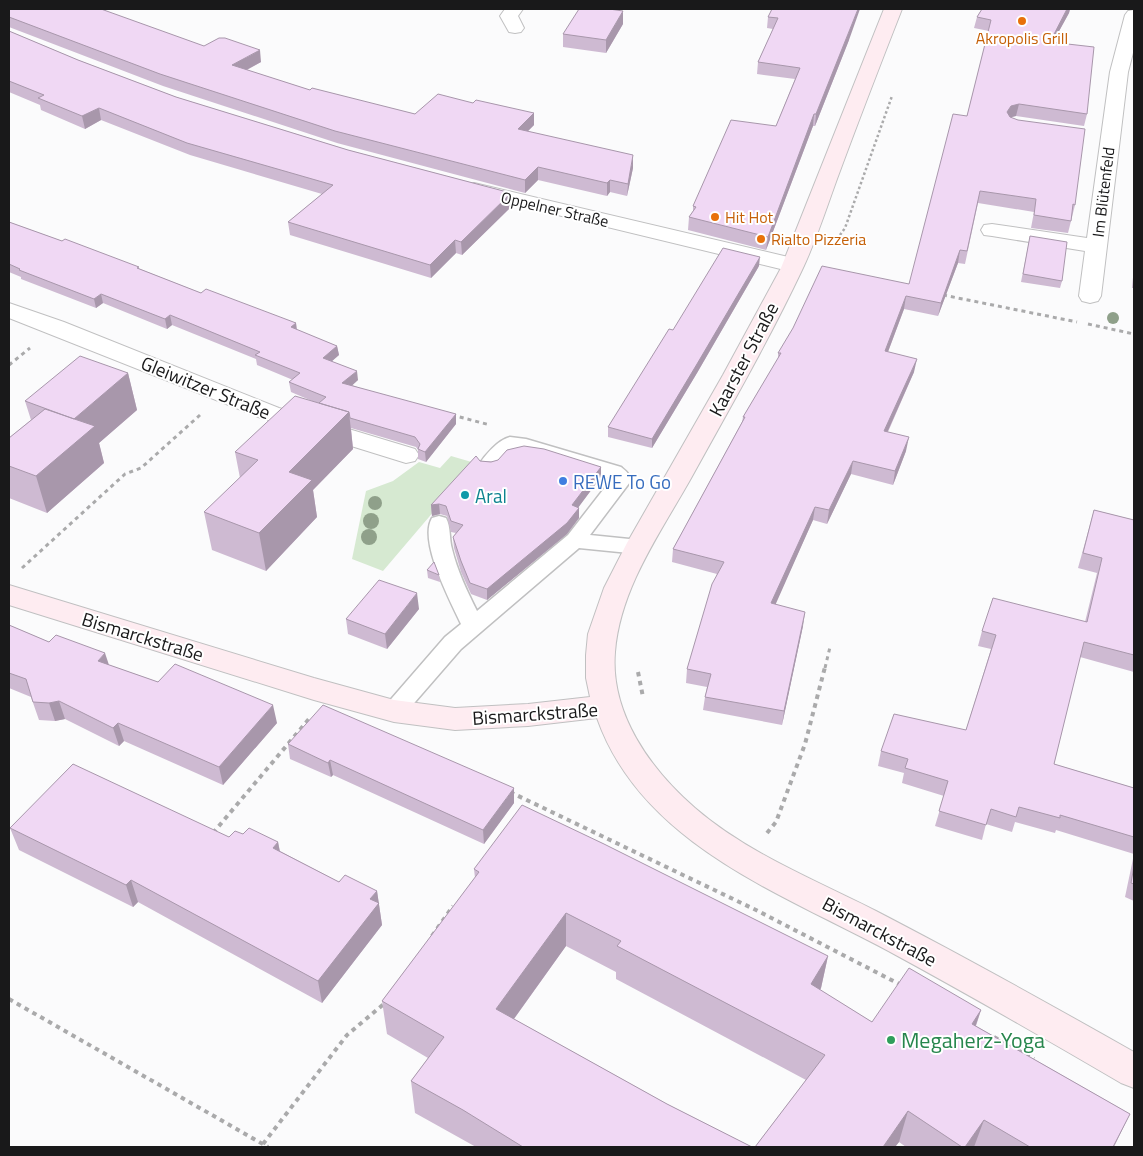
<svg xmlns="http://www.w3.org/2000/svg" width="1143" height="1156" font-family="'Titillium Web',sans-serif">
<rect width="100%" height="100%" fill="#fbfbfc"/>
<path fill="#d6e9d1" d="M451,456l24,7 -92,108 -31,-12 14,-68 27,-10 26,-19 21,6z"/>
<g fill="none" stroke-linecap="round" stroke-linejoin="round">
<g stroke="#c0c0c1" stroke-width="3">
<path id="lane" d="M510,437l16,2 95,28c6,5 9,7 9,15l-40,53 49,5 7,2 3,5 -3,5 -7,2 -60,-6 -118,101 -59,68 -8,3 -8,-3 -4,-6 4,-6 59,-68 16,-13c-10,-22 -43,-83 -29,-106l7,-2 7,2c5,9 3,21 6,31 5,21 15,42 25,62l91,-76 42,-54 -3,-4 -89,-28h-3c-10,11 -18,26 -34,21l-3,-4c7,-11 20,-26 32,-29z"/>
</g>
<g stroke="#c0c0c1" stroke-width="2">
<path id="street" d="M505,9h18l-5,7 6,12 -3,4 -6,1 -6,-1 -9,-16z
M1134,10v39l-6,23 -27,224 -3,5 -8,2 -8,-2 -3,-5 6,-45 -93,-15 -8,-1 -3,-5 3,-5 8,-1 95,14 23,-166 15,-57 3,-4z
M474,183l327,77 3,5 -3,5 -8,2 -326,-79 -3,-4 3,-4z
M9,303l55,19 215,86 136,41 4,6 -4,6 -9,2 -145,-45 -252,-100z"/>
</g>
<g stroke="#c0c0c1" stroke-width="2">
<path id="secondary" d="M884,9h18c-22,56 -44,113 -65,170 -11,30 -21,62 -35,91 -34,72 -74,141 -112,210 -30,53 -70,109 -75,172 -5,61 35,117 80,156 52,45 120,72 181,103 87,45 173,93 258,141v36l-13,-5c-75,-44 -150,-87 -227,-129 -108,-59 -252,-108 -297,-236l-69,8 -73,4 -61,-8 -80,-22 -305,-95v-20l305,93 80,22 61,8 73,-4 62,-7 -4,-19v-23l2,-21 16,-46 23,-45 96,-168 58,-107z"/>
</g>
<path stroke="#aaaaab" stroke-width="2.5" stroke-dasharray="2.5 2.5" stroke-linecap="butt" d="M840,235l5,-7 47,-132"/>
<path stroke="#aaaaab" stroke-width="3" stroke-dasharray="4 4" stroke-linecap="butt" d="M943,295l134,27
M1088,324l46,10
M9,365l21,-17
M452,415l38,10
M22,568l103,-94 16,-6 59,-53
M825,668l5,-21"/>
<path stroke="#aaaaab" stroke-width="4" stroke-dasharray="4.5 4.5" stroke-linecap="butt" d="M638,672l5,25
M510,792l246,118 145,75
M213,833l96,-114
M767,833l9,-11 29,-78 20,-77
M432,936l21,-30
M9,999l259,148
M994,1037l40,22
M263,1144l84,-109 38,-32"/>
<use href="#lane" fill="#fff" fill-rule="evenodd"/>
<use href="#street" fill="#fff" fill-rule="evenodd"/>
<use href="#secondary" fill="#feecf1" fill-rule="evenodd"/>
</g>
<g fill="#8fa08a">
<circle cx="1113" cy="318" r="6"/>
<circle cx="375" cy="503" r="7"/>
<circle cx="371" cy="521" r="8"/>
<circle cx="369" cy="537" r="8"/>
</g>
<path fill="#cebad2" d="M9,9l195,37 57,16 -14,8 63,20 105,24 119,11 -6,6 105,37 -6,28 -17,-4 -3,4 -69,-16 -13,13 -188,-50 -174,-57 -154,-59z
M772,9l77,31 -34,86h-2l-47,124 -78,-20 1,-13 4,-6v-5l83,-80 19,-47 -38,-5 1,-12 15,-33 -6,-1 1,-11z
M982,9h88l-1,4 -16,29 34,72 -3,12 -68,-10 -5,1 64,88 -7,28 -37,-5 3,-16 -56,-9 -13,61 -7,-1 -20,53 -34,-7 -16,43 26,20 -26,60 18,19 -13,34 -42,-11 -24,50 -14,-4 -38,84 28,22 -21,99 -79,-15 2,-13 2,-10 -21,-4 1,-14 30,-95 -45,-12 1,-13 69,-127 1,-5 35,-58v-6l131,-69 58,-168 22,-85 -15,-3 3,-11z
M623,24l-17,29 -43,-6v-13z
M9,31l69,29 98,37 172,53 163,43 1,13 -50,49 -6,-2 -25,25 -141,-43 -2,-13 34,-28 -132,-39 -89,-35 -16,9 -44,-19 -1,-5 -31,-13z
M9,222l131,47 61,24 95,30 1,7 40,16 2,9 -7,6 26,19 -6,5 104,39 -30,38 -8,-3v-9l-2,-3 -65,-19 2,21 -40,41 4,27 -51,54 -54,-21 -8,-38 36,-34 -5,-26 77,-51 -21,-9 -2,-10 4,-2 -36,-15 -1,-6 -84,-34 -5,4 -64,-26 -7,5 -75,-29v-2l-12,-5z
M1030,236l32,45 -2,7 -39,-6z
M759,266l-62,107 -45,75 -44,-11v-10l65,-97z
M1134,267v21h-2z
M128,373l9,37 -38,33 5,20 -57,50 -38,-15v-60l22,-18 -6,-19z
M480,461l121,6v10l-23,30 1,11 -12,16 -80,66 -16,-6 -10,-22 -7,-24 -1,-11 3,-4 -5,-1 -4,-16 -7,-2 -8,2 -1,-11z
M1094,510l40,10v152l-54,-15 -26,107 80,24v113l-9,-4 9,-43 -78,-24 -1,3 -40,-11 -3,10 -26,-8 -4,16 -47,-14 9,-30 -42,-13 2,-10 -26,-7 3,-15 85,-21 25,-81 -13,-3 4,-15 103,-9 12,-49 -19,-5z
M427,570l12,5 1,7 -12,-4z
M419,609l-32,40 -39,-15 -2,-15z
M9,625l40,17 60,23 168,58 -54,62 -99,-44 -5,5 -54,-27 -10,2 -16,-1 -8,-23 -22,-9z
M288,744l226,59 -30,41 -151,-69 -2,2 -41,-18z
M10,828l219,9 14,-3 35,8 2,9 59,31 38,9 5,34 -60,78 -184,-101 -5,5 -114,-57z
M474,869l354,87 -7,32 -1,2 52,32 109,-12 -5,16 154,88 -16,33h-208l-7,-5 -4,5h-140l51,-67 -190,-101v-7l-50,-26 -52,73 153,85 85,43h-276l-61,-34 -4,-32 17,-23 -41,-24 -5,-33 93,-123z"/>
<path fill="#a897ab" d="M858,9h2l-11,31 -34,86 1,-12z
M1067,9h3l-1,4 -22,40 3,-11z
M623,11v13l-17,29v-13z
M260,50l1,12 -28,15 -1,-12z
M1019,104l-3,12 -8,2 -1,-6 4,-6z
M99,108l2,12 -16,9 -3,-13z
M534,113v12l-16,16v-12z
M814,114l-1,12 -47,124 2,-13z
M633,155v13l-6,28 1,-12z
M538,167v13l-13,13v-13z
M610,180v12l-3,4v-13z
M511,193l1,13 -50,49 -1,-13z
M455,240l1,13 -25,25 -1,-13z
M960,250l-2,13 -20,53 3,-13z
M760,257l-1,9 -62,107 -45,75v-9z
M101,294l2,9 -7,5 -2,-9z
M906,296l-2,13 -21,56 2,-14z
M170,315l2,10 -5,4 -2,-10z
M296,323l1,10 -6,-6z
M337,346l2,9 -15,13 -1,-10z
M917,359l-3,13 -32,72 2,-13z
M357,371l1,9 -14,13 -2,-10z
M128,373l9,37 -38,33 5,20 -57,50 -11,-37 38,-57z
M349,412l4,37 -40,41 4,27 -51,54 -7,-38 30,-61z
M456,414v10l-30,38 -1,-10z
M909,437l-3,14 -13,34 2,-14z
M853,461l-2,13 -24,50 2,-14z
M601,467v10l-29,39v-11z
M439,504l1,10 -8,2 -1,-11z
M815,507l-2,13 -43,97 1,-14z
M579,508v10l-12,16 -80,66v-11z
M417,593l2,16 -32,40 -2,-15z
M805,612l-2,14 -21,99 2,-14z
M105,653l6,18 -13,-10z
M59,701l6,18 -10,2 -6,-18z
M273,705l4,18 -54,62 -4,-18z
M118,723l6,18 -5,5 -6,-18z
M330,760l3,15 -2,2 -3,-14z
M514,788v15l-30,41 -1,-14z
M278,842l4,22 -9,-16z
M131,880l7,22 -5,5 -7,-22z
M377,891l5,34 -60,78 -4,-22 52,-82z
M566,913v33l-68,95 -2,-32z
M828,956l-7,32 -17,29 7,-33z
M981,1010l-11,32 2,-18z
M908,1111l-9,31 -4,5h-12z
M984,1120l-10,27h-9z"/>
<path fill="#f0d8f4" stroke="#a897ab" d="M9,9h92l103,37 15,-8h6l35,12 -28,15 78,25 2,-2 103,26 23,-20 35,9 3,-3 58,13 -16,16 115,26 -5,29 -18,-4 -3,3 -69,-16 -13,13 -190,-49 -175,-57 -151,-57z
M579,9h30l14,2 -17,29 -43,-6z
M772,9h86l-42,105h-2l-46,123 -79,-20 7,-10 -3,-1 38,-86 45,6 24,-58 -42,-6 20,-44 -10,-1z
M982,9h85l-17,33 44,5 -7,67 -68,-10 -8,2 -4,6 3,5 8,3 67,9 -10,76 -2,-1 -2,17 -37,-6 2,-16 -56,-8 -13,60 -7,-1 -19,53 -35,-7 -21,55 32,8 -33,72 25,6 -14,34 -42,-10 -24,49 -14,-3 -44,96 34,9 -21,99 -79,-14 6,-23 -24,-5 25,-85 12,-22 -51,-13 72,-132h-2l38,-64h-3l15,-25 29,-62 87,18 44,-170 14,2 24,-96 -14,-3z
M9,31l69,29 98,37 172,53 163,43 -50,49 -6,-2 -25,25 -142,-43 45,-37 -146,-42 -88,-35 -17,8 -44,-18 6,-3 -35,-14z
M9,222l53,19 3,-2 74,28 -2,1 64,25 5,-4 90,34 -5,4 46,19 -14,12 34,13 -15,12 114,31 -31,38 -7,-3 2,-5 -5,-7 -65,-19 -1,-6 -30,-9 7,-6 -37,-15 11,-9 -45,-18 5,-3 -90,-37 -5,4 -64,-25 -7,5 -75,-29 1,-1 -11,-5z
M1030,236l37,6 -5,39 -39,-7z
M723,248l37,9 -63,107 -45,75 -44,-12 61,-98 4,1z
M80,356l48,17 -54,46 -49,-18z
M295,396l54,16 -60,60 23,8 -53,53 -55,-21 54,-52 -23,-8z
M45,409l50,17 -59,50 -27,-10v-28z
M524,446l20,3 57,18 -29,38 7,3 -12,15 -80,66 -17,-6 -9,-22 -8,-24 10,-12 -12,-4 -5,-15 -7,-2 -8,1 45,-49 4,5 11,1 7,-2 9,-10z
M1094,510l40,10v135l-50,-13 -30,122 80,24v49l-74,-22v3l-41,-11 -3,10 -25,-8 -5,16 -47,-14 9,-30 -43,-13 3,-9 -27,-8 13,-37 72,16 30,-95 -14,-4 11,-33 94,24 15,-64 -19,-5z
M434,562l5,13 -12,-5z
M379,580l38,13 -32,41 -39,-15z
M9,625l40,17 7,-7 49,18 -7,8 60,21 17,-18 98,41 -54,62 -101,-44 -5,5 -54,-27 -10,2 -16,-1 -7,-23 -17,-6z
M323,705l191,83 -31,42 -153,-70 -2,3 -40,-19z
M73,764l156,73 6,-6 8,3 6,-6 29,14 -5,6 66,34 6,-7 32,16 -7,8 9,4 -61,78 -187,-101 -5,5 -116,-57z
M522,805l82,39 224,112 -17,28 61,38 37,-54 72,42 -9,14 158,90 -17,33h-83l-46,-27 -19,27h-3l-54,-36 -25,36h-128l70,-92 -208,-109 4,-5 -55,-28 -70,96 171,95 85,43h-229l-60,-37 -52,-29 33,-44 -62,-36 97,-129 -5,-3z
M1134,866v18l-3,-1z"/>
<g fill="#e8710a" stroke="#fff" stroke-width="2">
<circle cx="1022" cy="21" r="5"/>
<circle cx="715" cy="217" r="5"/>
<circle cx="761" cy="239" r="5"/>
</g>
<circle fill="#3f7fe0" stroke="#fff" stroke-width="2" cx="563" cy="481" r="5"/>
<circle fill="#0f9aa8" stroke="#fff" stroke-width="2" cx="465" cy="495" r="5"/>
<circle fill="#2e9e5b" stroke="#fff" stroke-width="2" cx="891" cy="1040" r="5"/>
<g text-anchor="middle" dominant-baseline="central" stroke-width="4" stroke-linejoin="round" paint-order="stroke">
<g font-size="16" fill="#c56008" stroke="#fff" text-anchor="start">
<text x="1022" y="38" text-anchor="middle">Akropolis Grill</text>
<text x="725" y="217">Hit Hot</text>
<text x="771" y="239">Rialto Pizzeria</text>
</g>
<g font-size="16" fill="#19191a" stroke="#fff">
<text transform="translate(1103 192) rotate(-83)">Im Blütenfeld</text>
<text transform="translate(555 209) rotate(13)">Oppelner Straße</text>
</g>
<g font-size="19" fill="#19191a" stroke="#fff">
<text transform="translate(743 359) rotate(-62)">Kaarster Straße</text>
<text transform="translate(206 387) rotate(22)">Gleiwitzer Straße</text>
<text transform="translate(143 636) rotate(17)">Bismarckstraße</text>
<text transform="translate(535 713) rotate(-4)">Bismarckstraße</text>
<text transform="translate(880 931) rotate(28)">Bismarckstraße</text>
</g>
<g font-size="19" fill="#366cbe" stroke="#fff" text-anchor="start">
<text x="573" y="481">REWE To Go</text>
</g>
<g font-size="19" fill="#0d838f" stroke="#fff" text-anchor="start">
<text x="475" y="495">Aral</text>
</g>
<g font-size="22" fill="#27864d" stroke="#fff" text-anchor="start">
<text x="901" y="1040">Megaherz-Yoga</text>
</g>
</g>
<rect width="1143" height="1156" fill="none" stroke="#19191a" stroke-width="20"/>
</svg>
